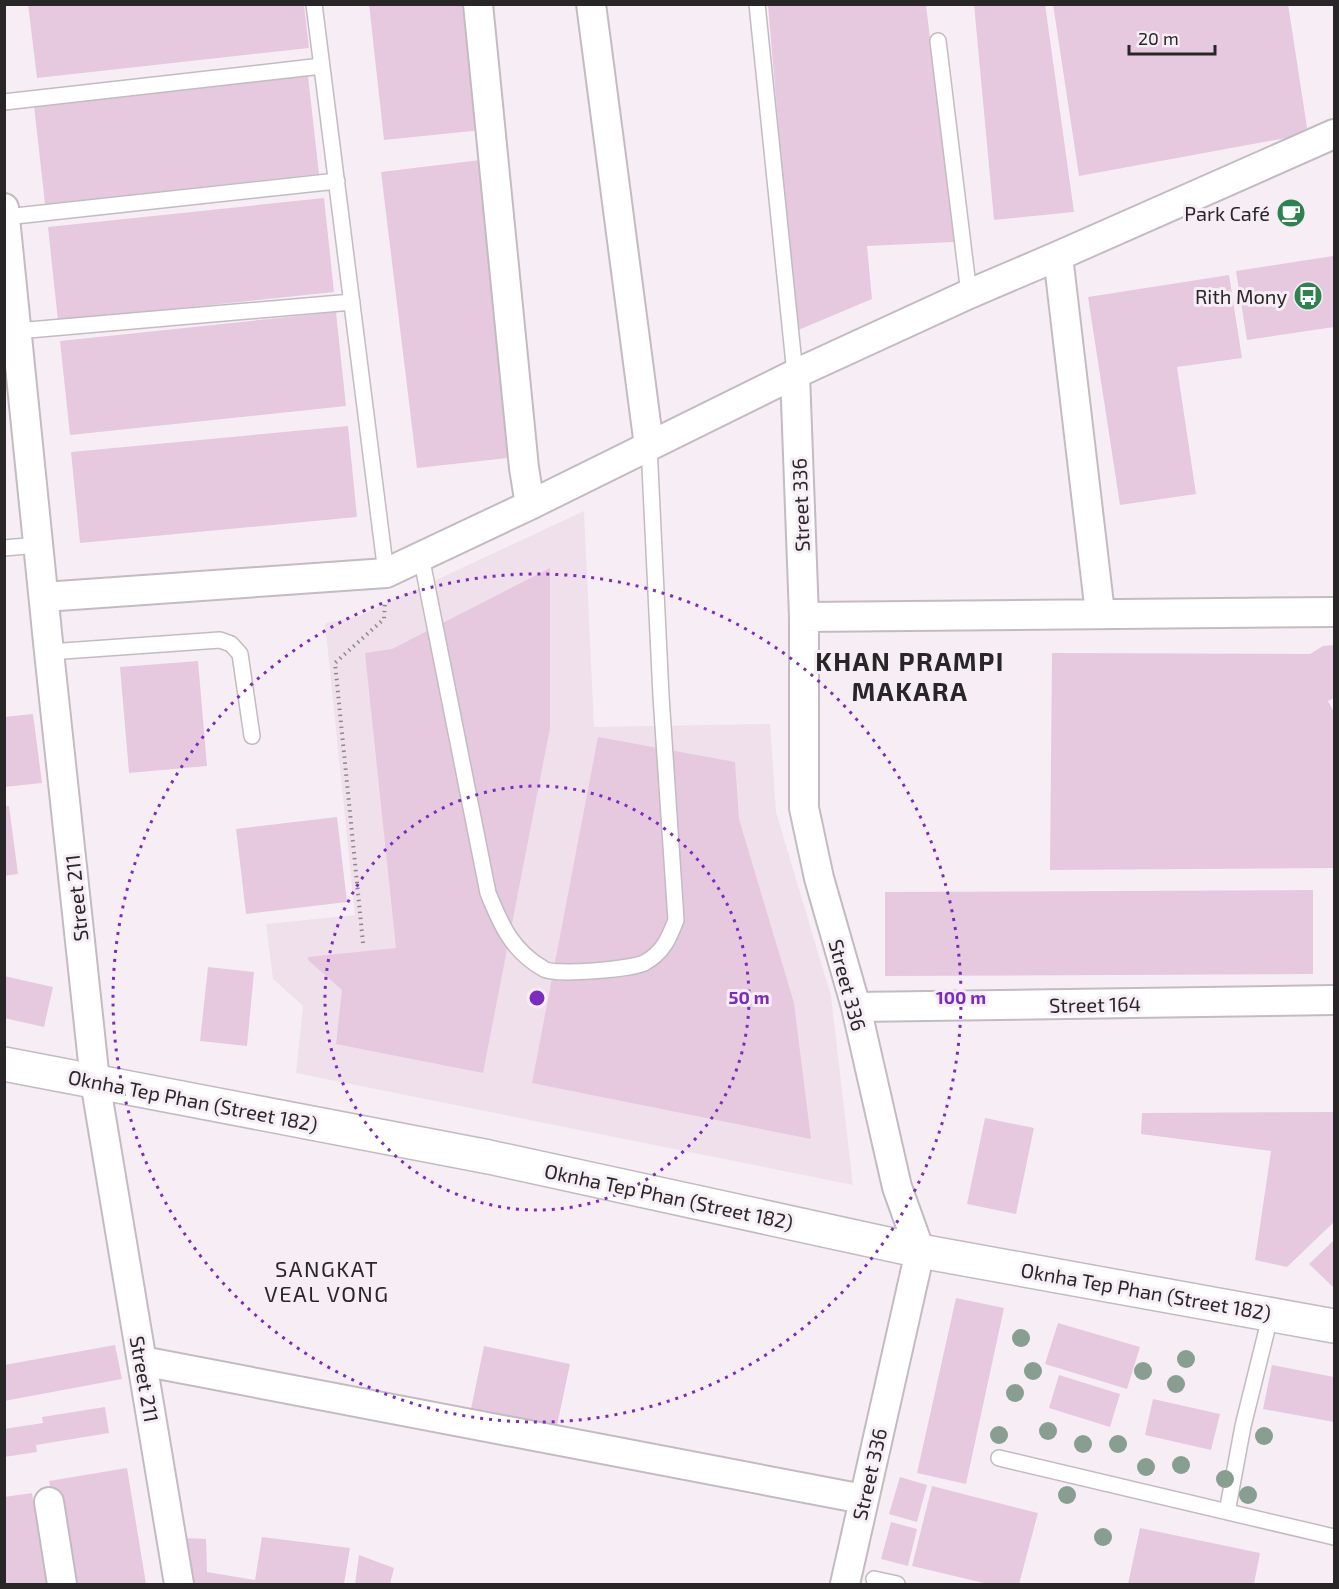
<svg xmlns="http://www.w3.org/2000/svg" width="1339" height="1589" font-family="'Exo 2',sans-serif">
<rect width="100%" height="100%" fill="#f7eef5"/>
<path fill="#f0e0ec" d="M584,511l10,216 176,-3 6,88 55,184 22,189 -557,-112 7,-67 -30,-27 -7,-55 89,-9 -30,-292 34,-7z"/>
<path fill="#e6c9df" d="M28,4h276l5,44 -272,30z
M369,4h100l13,126 -98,10z
M974,4h71l29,208 -80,8z
M1053,4h235l20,130 -229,42z
M768,5h158l29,237 -88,4 5,53 -76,32z
M308,76l11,98 -274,30 -11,-98z
M480,160l37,297 -100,11 -36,-296z
M324,198l10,94 -276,29 -10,-94z
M1333,256l1,13v58l-87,13 -11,-69z
M1229,275l13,83 -65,9 19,127 -76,11 -32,-208z
M336,312l10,94 -276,29 -10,-94z
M348,426l9,91 -277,26 -9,-91z
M550,568v160l-67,345 -147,-29 6,-54 -34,-30v-3l88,-9 -31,-295 27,-4z
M1334,645v53l-6,3 6,11v156l-284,2 2,-217 258,1 13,-8z
M198,661l9,105 -78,7 -9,-106z
M33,714l9,69 -38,4v-70z
M598,737l137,25 4,57 55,184 17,136 -279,-56z
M4,806h5l9,68 -14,2z
M337,817l10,85 -101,12 -10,-85z
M1313,890v84l-428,2v-84z
M208,967l46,5 -7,74 -47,-5z
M4,976l49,11 -9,40 -40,-9z
M1334,1112v110l-47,45 -32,-7 16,-109 -130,-17 1,-21z
M985,1118l49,10 -18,86 -49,-10z
M1334,1240v46l-1,1 -24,-23z
M956,1298l48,10 -38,176 -49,-11z
M1058,1323l82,24 -13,42 -82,-25z
M115,1345l7,34 -118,22v-36z
M484,1346l86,18 -15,71 -85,-21z
M1272,1365l62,12v45l-71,-13z
M1059,1375l61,19 -10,33 -61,-19z
M1153,1399l67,15 -9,36 -66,-15z
M105,1407l4,26 -73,12 1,7 -33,5v-28l39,-6 -1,-6z
M127,1468l19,116h-79l-18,-103z
M900,1477l27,8 -10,37 -28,-8z
M932,1486l106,27 -19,71h-31l-76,-18z
M32,1493l15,91h-43v-87z
M891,1522l26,7 -9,37 -27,-7z
M1140,1528l120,25 -6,31h-126z
M262,1537l88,11 -6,36h-152l-8,-46 22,1 1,33 48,8z
M359,1555l35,13 -4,16h-35z"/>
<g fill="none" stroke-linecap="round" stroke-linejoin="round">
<g stroke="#c3bbc1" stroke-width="18">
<path id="service" d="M314,4l72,569
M757,4l38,370
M938,41l31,253
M4,102l318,-36
M6,217l331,-36
M17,331l335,-29
M4,548l34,-3
M421,556l67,337c13,32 24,58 56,76 11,7 88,0 100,-6 19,-10 25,-25 32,-43l-15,-224 -12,-250
M49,652l171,-12 11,4 9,10 12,82
M999,1458l335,79
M1227,1512l16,-86 28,-113
M874,1579l23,5"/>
</g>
<g stroke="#c3bbc1" stroke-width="32">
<path id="minor" d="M478,4l46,464 6,37
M591,4l58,442
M4,208l45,444 46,429 84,503
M1058,256l42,357
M795,374l9,243v191l15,70 37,129 41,180 23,64 -75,333
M44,597l342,-24 144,-68 265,-131 174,-80 89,-38 276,-122
M804,617l530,-5
M856,1007l478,-7
M142,1361l721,138
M49,1502l13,82"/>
</g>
<g stroke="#c3bbc1" stroke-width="36">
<path id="tertiary" d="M4,1064l485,93 431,94 414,75"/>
</g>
<path stroke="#8e888d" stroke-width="4" stroke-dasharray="1.5 4.5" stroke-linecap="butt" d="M363,943l-28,-280 49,-44 1,-18"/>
<use href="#service" stroke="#fff" stroke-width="15"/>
<use href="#minor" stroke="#fff" stroke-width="28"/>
<use href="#tertiary" stroke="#fff" stroke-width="33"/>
</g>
<g fill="#879e90">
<circle cx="1021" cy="1338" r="9"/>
<circle cx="1186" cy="1359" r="9"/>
<circle cx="1033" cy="1371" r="9"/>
<circle cx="1143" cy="1371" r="9"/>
<circle cx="1176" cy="1384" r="9"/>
<circle cx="1015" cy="1393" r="9"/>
<circle cx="1048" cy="1431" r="9"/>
<circle cx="999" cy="1435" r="9"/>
<circle cx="1264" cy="1436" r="9"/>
<circle cx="1083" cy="1444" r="9"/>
<circle cx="1118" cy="1444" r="9"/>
<circle cx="1181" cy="1465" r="9"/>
<circle cx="1146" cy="1467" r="9"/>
<circle cx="1225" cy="1479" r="9"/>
<circle cx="1067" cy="1495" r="9"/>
<circle cx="1248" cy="1495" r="9"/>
<circle cx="1103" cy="1537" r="9"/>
</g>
<g fill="none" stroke="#7b2cbf" stroke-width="3" stroke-dasharray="3 6">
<circle cx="537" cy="998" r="212"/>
<circle cx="537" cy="998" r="424"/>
</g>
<defs>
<g id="cafe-disc" transform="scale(1.5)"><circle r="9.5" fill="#2f8152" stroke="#f7eef5"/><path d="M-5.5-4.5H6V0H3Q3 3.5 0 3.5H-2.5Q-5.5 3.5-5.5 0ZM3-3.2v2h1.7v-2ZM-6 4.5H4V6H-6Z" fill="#fff"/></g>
<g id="bus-disc" transform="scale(1.5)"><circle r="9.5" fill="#2f8152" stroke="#f7eef5"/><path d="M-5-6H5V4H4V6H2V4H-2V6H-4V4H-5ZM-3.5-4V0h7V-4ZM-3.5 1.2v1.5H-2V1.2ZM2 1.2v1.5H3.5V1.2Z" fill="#fff"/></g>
</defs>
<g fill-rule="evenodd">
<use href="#cafe-disc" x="1291" y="213"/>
<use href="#bus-disc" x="1308" y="296"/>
</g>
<g text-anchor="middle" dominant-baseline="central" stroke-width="6" stroke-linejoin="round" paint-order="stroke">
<g font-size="20" fill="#292628" stroke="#f7eef5" text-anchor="end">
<text x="1270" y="213">Park Café</text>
<text x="1287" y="296">Rith Mony</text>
</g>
<g font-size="20" fill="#292628" stroke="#f7eef5">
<text transform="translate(800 505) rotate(-92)">Street 336</text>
<text transform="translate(76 898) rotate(-96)">Street 211</text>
<text transform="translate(848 985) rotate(75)">Street 336</text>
<text transform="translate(1095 1004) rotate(-1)">Street 164</text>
<text transform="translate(193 1100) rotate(11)">Oknha Tep Phan (Street 182)</text>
<text transform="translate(669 1196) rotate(12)">Oknha Tep Phan (Street 182)</text>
<text transform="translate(1146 1291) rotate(10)">Oknha Tep Phan (Street 182)</text>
<text transform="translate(145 1379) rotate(80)">Street 211</text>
<text transform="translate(869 1474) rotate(-77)">Street 336</text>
</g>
<g font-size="22" letter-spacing="1.5" fill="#292628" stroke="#f7eef5">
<text x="327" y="1268">SANGKAT<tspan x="327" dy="25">VEAL VONG</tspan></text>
</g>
<g font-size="26" font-weight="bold" letter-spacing="1.5" fill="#292628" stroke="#f7eef5">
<text x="910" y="660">KHAN PRAMPI<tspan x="910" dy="30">MAKARA</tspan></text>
</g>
</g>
<circle cx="537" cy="998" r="9" fill="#7b2cbf" stroke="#f7eef5" stroke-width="3"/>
<g font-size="18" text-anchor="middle" font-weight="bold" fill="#7b2cbf" stroke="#f7eef5" stroke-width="6" stroke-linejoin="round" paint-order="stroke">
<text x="749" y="1004">50 m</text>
<text x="961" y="1004">100 m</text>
</g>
<rect width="1339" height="1589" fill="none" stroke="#292628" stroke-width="12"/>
<path d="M1129 45v9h86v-9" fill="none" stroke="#292628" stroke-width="3"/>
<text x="1138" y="45" font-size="18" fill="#292628" stroke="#f7eef5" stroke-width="4.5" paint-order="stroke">20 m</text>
</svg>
